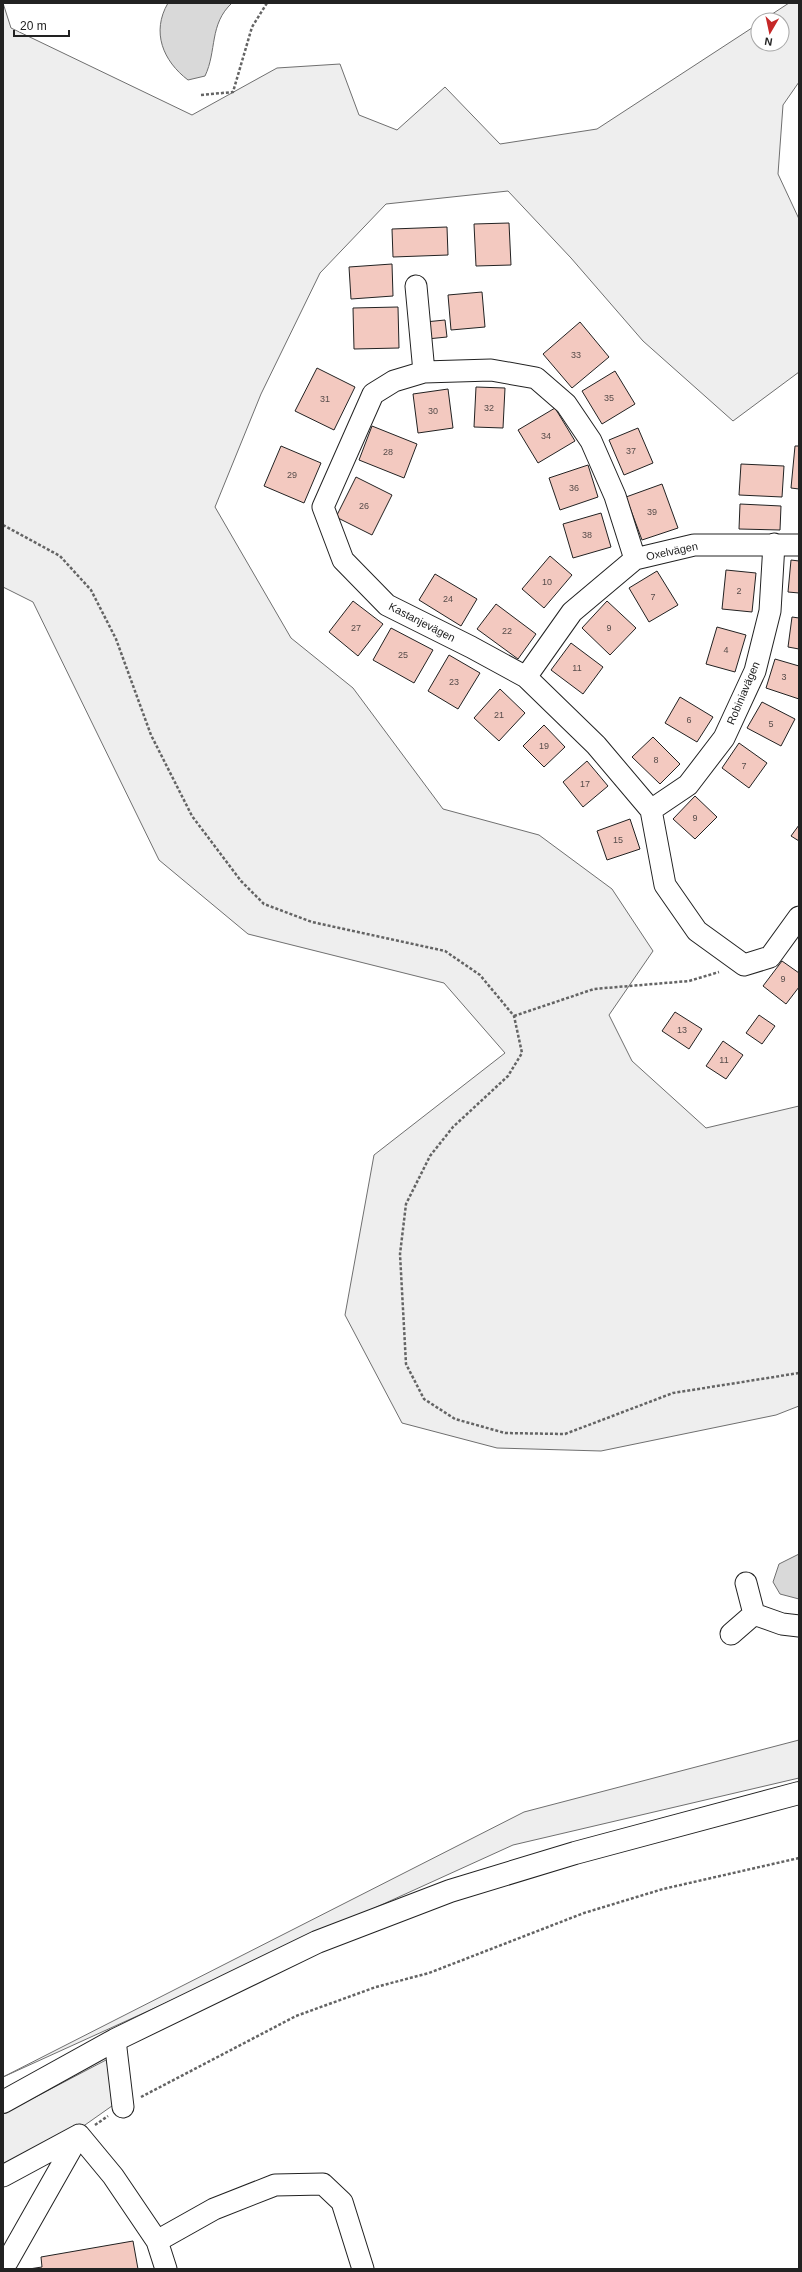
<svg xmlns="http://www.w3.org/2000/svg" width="802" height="2272" font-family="Arial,sans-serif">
<rect width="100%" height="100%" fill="#fff"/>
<path fill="#eee" stroke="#6f6f6f" d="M3,3l8,25 181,87 85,-47 63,-4 19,51 38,15 48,-43 55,57 97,-15 161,-105v20h24v-24h-19l26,-17h10v79l-16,23 -5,69 21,45v153l-66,49 -90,-80 -72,-83 -63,-67 -122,13 -66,69 -59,121 -46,113 76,131 62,50 90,121 96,26 73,54 41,62 -44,64 23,46 74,67 93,-22v300l-23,9 -175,36 -104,-3 -95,-25 -57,-108 29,-160 131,-102 -61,-70 -196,-49 -89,-74 -126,-258 -30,-15z
M799,1740v38l-286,67 -510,232 521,-265z
M106,2060l13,41 -44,31 -72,36v-54z"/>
<path fill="#d9d9d9" stroke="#6f6f6f" d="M168,3h64c-23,21 -15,48 -27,73l-17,4c-25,-19 -37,-48 -20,-77z
M799,1554v45l-19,-5 -7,-12 6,-18z"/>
<path fill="#f3c9c0" stroke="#222" d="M509,223l2,42 -35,1 -2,-42z
M447,227l1,28 -55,2 -1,-28z
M392,264l1,32 -42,3 -2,-32z
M482,292l3,35 -34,3 -3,-35z
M398,307l1,41 -45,1 -1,-41z
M445,320l2,17 -20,2 -2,-17z
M580,322l29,35 -37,31 -29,-34z
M317,368l38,19 -21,43 -39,-19z
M615,371l20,33 -33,20 -20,-33z
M476,387l29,1 -2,40 -29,-1z
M448,389l5,39 -35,5 -5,-39z
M555,408l20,33 -37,22 -20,-33z
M372,426l45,18 -13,34 -45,-18z
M638,428l15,35 -29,12 -15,-35z
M281,446l40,17 -17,40 -40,-17z
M795,446h4v43l-8,-1z
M741,464l43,2 -2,31 -43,-2z
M588,465l10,32 -38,13 -11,-32z
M356,477l36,18 -20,40 -36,-18z
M662,484l16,44 -36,12 -16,-43z
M740,504l41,2 -1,24 -41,-1z
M601,513l10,34 -38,11 -10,-34z
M550,556l22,19 -28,33 -22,-19z
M791,560l8,1v32l-11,-1z
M726,570l30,3 -4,39 -30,-3z
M657,571l21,34 -29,17 -20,-34z
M435,574l42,25 -16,27 -42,-26z
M353,601l30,23 -25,32 -29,-24z
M607,601l29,27 -26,27 -28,-27z
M496,604l40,30 -18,25 -41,-30z
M792,617l7,1v31l-11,-2z
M717,627l29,8 -11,37 -29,-8z
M391,628l42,22 -19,33 -41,-23z
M571,643l32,24 -20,27 -32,-24z
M449,655l31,18 -22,36 -30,-18z
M775,659l24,7v33l-33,-11z
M500,689l25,24 -26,28 -25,-23z
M680,697l33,20 -16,25 -32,-19z
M762,702l33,17 -14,27 -34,-18z
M544,725l21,22 -21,20 -21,-21z
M653,737l27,27 -20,20 -28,-27z
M739,743l28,20 -18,25 -27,-20z
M587,761l21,25 -25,21 -20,-25z
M695,796l22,21 -22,22 -22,-20z
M630,819l10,30 -33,11 -10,-29z
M799,825v16l-8,-5z
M782,961l17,12v14l-13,17 -23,-18z
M675,1012l27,17 -13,20 -27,-18z
M759,1015l16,11 -13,18 -16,-11z
M723,1041l20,14 -17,24 -20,-13z
M133,2241l5,28h-109l13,-2 -1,-10z"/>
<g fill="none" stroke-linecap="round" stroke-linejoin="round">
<g stroke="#222" stroke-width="23">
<path id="minor" d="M416,286l8,86
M635,559l-20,-63 -24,-55 -25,-37 -30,-26 -45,-8 -67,2 -30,9 -21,13 -50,113 20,53 44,45 84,42 55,30 70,68 55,65 14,75 32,46 47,34 26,-8 29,-40
M526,677l46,-65 63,-53 59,-14h105
M651,810l37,-25 36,-47 31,-67 15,-60 4,-67
M746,1583l8,31 28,10 17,2
M731,1634l23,-20
M115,2040l8,67
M79,2135l34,41 44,65 57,-32 61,-24 48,-1 19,18 21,67
M3,2176l76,-41
M157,2241l9,28
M3,2263l4,-1 72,-127"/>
</g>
<g stroke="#222" stroke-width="24">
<path id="major" d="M3,2102l112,-62 202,-98 133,-51 125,-38 224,-60"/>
</g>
<path stroke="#646464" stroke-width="2.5" stroke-dasharray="3 2" stroke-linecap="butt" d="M201,95l32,-3 19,-65 15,-24
M3,525l57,31 31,34 25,49 35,96 41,81 49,65 23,23 48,18 133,29 35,24 34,41 8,37 -14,23 -55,51 -23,29 -24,48 -6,50 6,110 18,35 31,20 50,14 60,1 108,-41 126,-20
M514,1016l80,-27 95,-8 30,-9
M141,2097l155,-81 80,-29 53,-14 155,-60 79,-24 136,-31
M95,2125l13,-9"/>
<use href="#minor" stroke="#fff" stroke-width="21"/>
<use href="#major" stroke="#fff" stroke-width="22"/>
</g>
<g text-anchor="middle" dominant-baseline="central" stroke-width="3" stroke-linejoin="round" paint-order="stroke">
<g font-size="9" fill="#564c4a">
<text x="576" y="355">33</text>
<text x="609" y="398">35</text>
<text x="325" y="399">31</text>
<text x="489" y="408">32</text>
<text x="433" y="411">30</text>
<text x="546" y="436">34</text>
<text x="631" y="451">37</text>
<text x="388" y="452">28</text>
<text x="292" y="475">29</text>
<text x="574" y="488">36</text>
<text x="364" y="506">26</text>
<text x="652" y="512">39</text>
<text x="587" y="535">38</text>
<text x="547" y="582">10</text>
<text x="739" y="591">2</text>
<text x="653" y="597">7</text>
<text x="448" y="599">24</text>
<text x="356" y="628">27</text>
<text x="609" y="628">9</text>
<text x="507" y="631">22</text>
<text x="726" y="650">4</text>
<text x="403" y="655">25</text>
<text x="577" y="668">11</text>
<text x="784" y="677">3</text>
<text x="454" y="682">23</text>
<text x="499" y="715">21</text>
<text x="689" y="720">6</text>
<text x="771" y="724">5</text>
<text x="544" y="746">19</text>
<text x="656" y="760">8</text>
<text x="744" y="766">7</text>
<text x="585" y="784">17</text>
<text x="695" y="818">9</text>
<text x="618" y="840">15</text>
<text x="783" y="979">9</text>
<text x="682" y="1030">13</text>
<text x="724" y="1060">11</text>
</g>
<g font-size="11" fill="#222" stroke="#fff">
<text transform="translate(672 551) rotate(-12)">Oxelvägen</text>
<text transform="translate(422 622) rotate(27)">Kastanjevägen</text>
<text transform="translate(743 693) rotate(-67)">Robiniavägen</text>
</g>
</g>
<rect width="802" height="2272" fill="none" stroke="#222222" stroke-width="8"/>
<g transform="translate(770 32) rotate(189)"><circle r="19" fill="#ffffff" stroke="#a7a7a7"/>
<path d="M0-3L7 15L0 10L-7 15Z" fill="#c62828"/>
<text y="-6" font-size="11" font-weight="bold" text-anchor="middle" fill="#222222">N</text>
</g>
<path d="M14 30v6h55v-6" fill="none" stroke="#222222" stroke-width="2"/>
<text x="20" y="30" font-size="12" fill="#222222" stroke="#ffffff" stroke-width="3" paint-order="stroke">20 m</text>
</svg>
